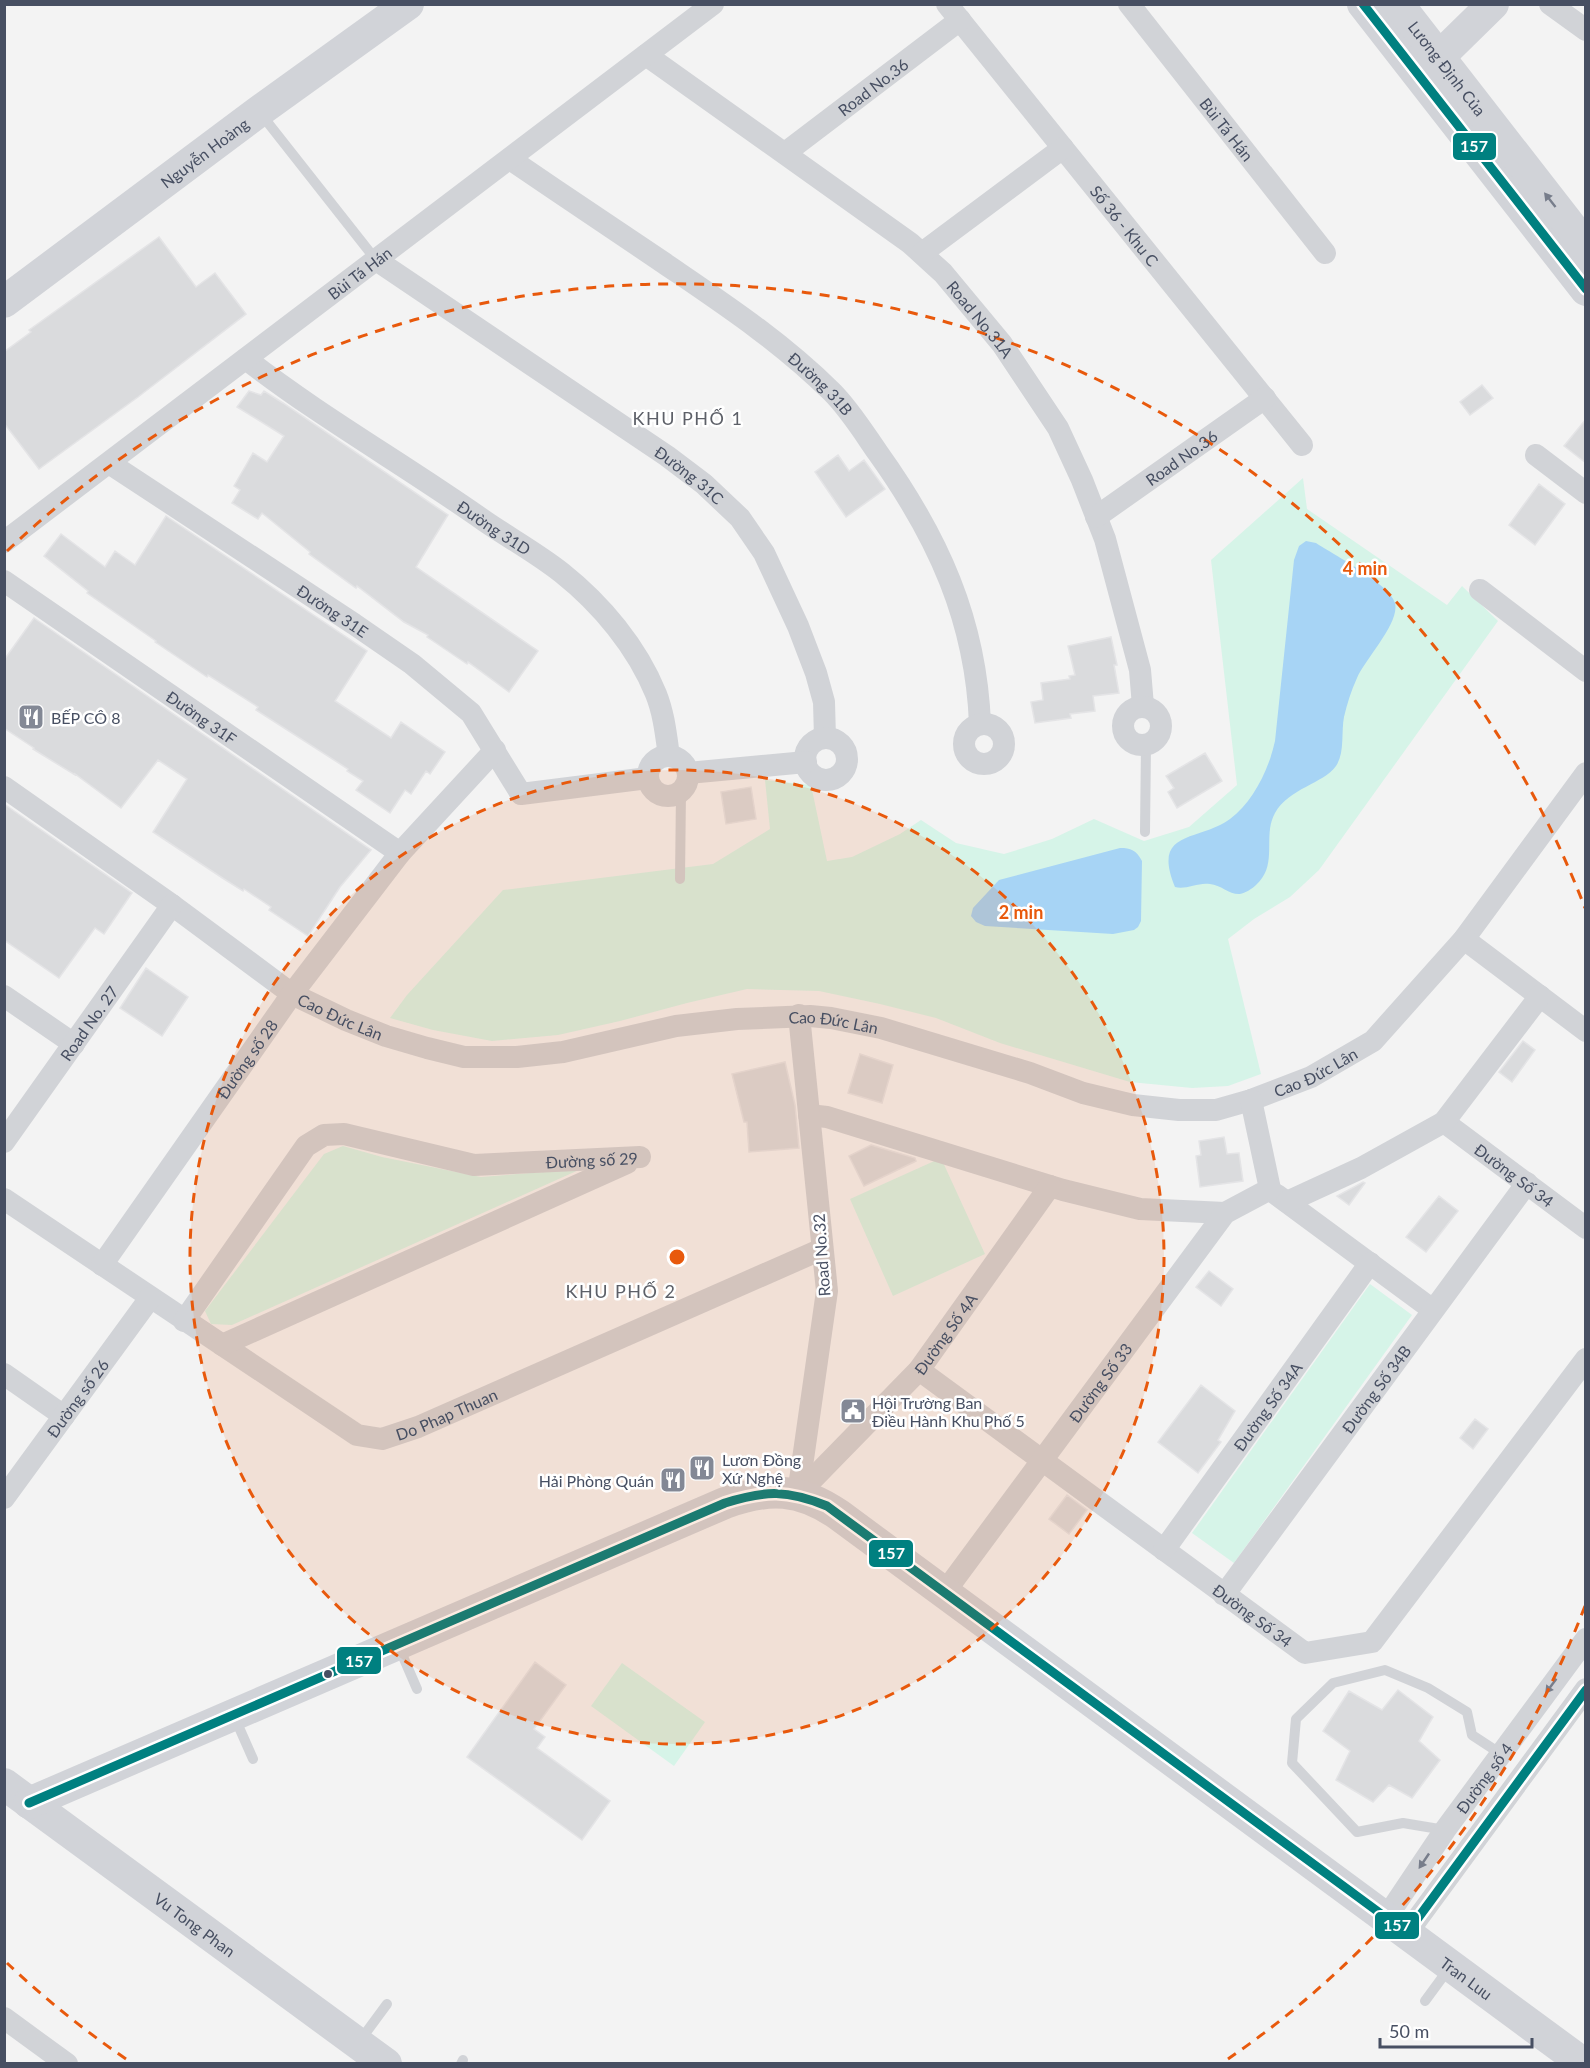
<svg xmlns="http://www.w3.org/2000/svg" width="1590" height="2068" font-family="Lato,sans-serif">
<rect width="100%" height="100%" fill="#f3f3f3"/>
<path fill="#d6f4e8" d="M1303,478l4,31 140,96 15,-19 36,35 -179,249 -29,27 -36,22 -26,20 33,135 -33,12 -36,2 -62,-6 -130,-39 -64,-25 -56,-14 -61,-13 -72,-2 -60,14 -67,18 -62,14 -66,6 -59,-11 -43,-12 17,-23 96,-105 210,-26 57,-35 -5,-49 46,5 16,76 25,-4 48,-23 21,-14 35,23 48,11 48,-15 42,-20 50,22 45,-14 48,-42 -26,-225z
M343,1146l39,11 99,20 100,-8 -349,156 -21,-1 -6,-13 119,-157z
M941,1158l44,96 -92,42 -43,-97z
M1370,1284l42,31 -178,248 -42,-30z
M622,1663l83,59 -31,44 -83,-60z"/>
<path fill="#a7d4f5" d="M1306,541l10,2c18,12 74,41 79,60 5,20 -30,56 -38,75 -6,13 -10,26 -13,39 -3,15 1,36 -8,49 -13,18 -47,22 -61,47 -13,23 4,52 -19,72 -4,4 -11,8 -16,9 -10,1 -19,-9 -30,-10 -12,-2 -24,6 -35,3 -24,-58 24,-45 55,-68 23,-17 39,-50 45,-78l19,-181 5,-14z
M1120,848c11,0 16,2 22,13l-1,60 -3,6 -4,3 -21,4 -128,-8 -9,-4 -5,-6 2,-8 26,-28z"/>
<path fill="#dadbdd" stroke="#e4e4e6" stroke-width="1.5" d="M159,237l37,50 19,-14 31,41 -108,83 -99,72 -35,-46v-71l27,-20 -2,-2z
M1482,385l11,13 -23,17 -10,-13z
M249,391l12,4 3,-4 19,12 165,112 -32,52 122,84 -29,41 -41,-30 -1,2 -34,-23 -6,-4 1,-2 -24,-13 -47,-36 -1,2 -47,-34 1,-2 -48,-39 -4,6 -26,-16 8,-13 -6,-4 19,-33 14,9 17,-26 -47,-29z
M1586,419v44l-22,-17z
M838,455l11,16 15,-11 21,29 -39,28 -31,-45z
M1539,484l26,20 -30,41 -26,-20z
M166,516l201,135 -32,50 56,37 10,-16 44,30 -15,22 -4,-3 -15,23 -6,-4 -15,23 -34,-23 7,-9 -16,-10 1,-2 -92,-59 2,-3 -50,-32 -1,2 -52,-35 1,-1 -69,-48 1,-2 -44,-35 17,-22 44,33 10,-16 20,14z
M34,618l337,232 -31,37 -32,49 -39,-26 2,-3 -27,-18 -1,2 -19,-12 -71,-47 34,-53 -29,-19 -37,48 -46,-34v1l-42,-26 1,-1 -30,-20v-68z
M1111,637l6,28h-3l5,28 -26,3 2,15 -25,3 1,4 -36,5 -4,-21 12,-2 -2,-17 29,-4 -1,-3 6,-1 -7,-29z
M1205,753l17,28 -45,27 -9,-16 6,-4 -8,-12z
M751,787l5,32 -30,5 -5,-32z
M4,804l128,89 -28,41 -9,-6 -36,50 -55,-38z
M146,968l42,29 -26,39 -42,-28z
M1523,1041l12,9 -23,32 -13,-10z
M860,1054l33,11 -11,38 -34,-10z
M785,1062l10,43 4,43 -50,4 -2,-30h-3l-12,-48z
M1224,1137l3,17 12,-1 4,28 -43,6 -4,-31 5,-1 -2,-14z
M871,1145l44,13 1,3 -52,25 -15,-30z
M1363,1182l2,1 -16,22 -12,-9z
M1439,1196l19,15 -32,41 -20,-15z
M1209,1271l24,18 -12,17 -25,-19z
M1201,1385l34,26 -17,29 3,2 -23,31 -40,-31z
M1475,1419l13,10 -15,20 -13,-11z
M1067,1495l20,15 -18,24 -20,-15z
M535,1662l31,23 -32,44 11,8 -8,11 73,53 -28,39 -115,-83z
M1398,1690l35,27 -14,24 21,19 -28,38 -23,-13 -16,17 -37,-22 14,-29 -27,-20 26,-40 33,19z"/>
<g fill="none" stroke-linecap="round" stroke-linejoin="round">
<path stroke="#d1d3d7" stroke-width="10" d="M261,114l115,146
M1145,832l1,-87
M680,879l1,-88
M398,1645l19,44
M234,1716l19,43
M1445,1830l-42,-7 -46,9 -65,-69 4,-44 37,-36 52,-13 43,18 39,24 5,23 29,19
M1425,2001l25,-34
M359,2042l28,-38
M461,2064l2,-4"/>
<g stroke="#d1d3d7" stroke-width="22">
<path id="s1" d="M947,4l355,441"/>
<path id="s2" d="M1129,4l196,249"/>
<path d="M1550,4l36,26"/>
<path id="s3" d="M646,55l264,188 33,30 59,71 56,84 24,52 23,59 35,131 3,36"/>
<path id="s4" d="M785,153l175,-133"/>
<path id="s5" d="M510,159c51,35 102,69 154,104 60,41 115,77 168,129 18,18 32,41 46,61 60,84 98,167 102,271"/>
<path d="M922,253l141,-105"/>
<path id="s6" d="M376,260l291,196 37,28 36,34 24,35 34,73 18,47 8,29 1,36"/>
<path id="s7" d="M246,359c76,59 161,107 240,163 25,17 52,32 76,51 39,31 75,74 94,121 8,20 10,41 13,62"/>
<path d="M1536,455l50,38"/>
<path id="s8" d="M109,463l245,161 58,40 59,49 50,81 127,-16"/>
<path id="s9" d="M1096,517l169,-119"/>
<path id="s10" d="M4,542l709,-538"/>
<path id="s11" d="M4,581l396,272"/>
<path d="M1480,590l106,81"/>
<circle cx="1142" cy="726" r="19"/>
<circle cx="984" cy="744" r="20"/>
<circle cx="826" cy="759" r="21"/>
<circle cx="668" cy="776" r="20"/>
<path d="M688,773l118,-11"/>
<path id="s12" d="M4,787l168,118 120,89 54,26 40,16 41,12 37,9h53l46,-5 113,-26 61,-7 73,-3 21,2 50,10 149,45 53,20 50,12 46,5h37l35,-10 60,-23 62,-36 91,-102 122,-166"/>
<path d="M1464,939l122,92"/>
<path d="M4,996l70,48"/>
<path d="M809,1115l18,2 236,73 77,19 85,4"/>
<path id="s13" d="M1444,1122l142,106"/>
<path id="s14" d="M4,1142l168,-237"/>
<path d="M1277,1195l156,115"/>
<path id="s15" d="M4,1199l353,236 25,4 36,-12 404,-178"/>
<path d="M1287,1202l74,-34 83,-46 96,-126"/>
<path id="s16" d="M102,1265l190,-271 108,-141 95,-103"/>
<path id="s17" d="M184,1321l122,-175 18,-11 20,-1 130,31 166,-8"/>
<path d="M222,1345l405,-182"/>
<path id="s18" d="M919,1370l386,283 67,-11 214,-283"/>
<path d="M4,1374l60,42"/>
<path d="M798,1494l29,-203 -28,-276"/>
<path id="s19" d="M798,1494l121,-124 131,-184"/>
<path id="s20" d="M4,1498l146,-200"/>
<path id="s21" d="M1164,1550l206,-287"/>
<path id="s22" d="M944,1593l281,-380 45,-24 -19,-89"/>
<path id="s23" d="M1224,1595l303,-412"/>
<path id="s24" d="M1386,1918l59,-88 141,-191"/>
<path d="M1407,1933l179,-244"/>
<path d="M4,2018l63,46"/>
</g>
<g stroke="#d1d3d8" stroke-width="32">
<path d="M1363,4l223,286"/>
<path id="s25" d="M1398,4l188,242"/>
<path d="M1424,70l15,-13 54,-53"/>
<path id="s26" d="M4,302l254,-190 150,-108"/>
<path id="s27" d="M4,1784l382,280"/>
<path id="s28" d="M29,1803l696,-300c44,-16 75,-15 114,12l745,549"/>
</g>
<g stroke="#fff" stroke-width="14">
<path id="bus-1" d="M1363,4l223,285
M29,1803l696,-300c40,-13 63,-13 102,3l580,427 179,-243"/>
</g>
<use href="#bus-1" stroke="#008080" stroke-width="9"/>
</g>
<defs><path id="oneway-solid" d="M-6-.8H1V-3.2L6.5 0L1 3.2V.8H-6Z" transform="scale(1.5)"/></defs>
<g fill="#777d8b">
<use href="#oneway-solid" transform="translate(1550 200) rotate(-128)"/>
<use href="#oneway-solid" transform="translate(1551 1686) rotate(127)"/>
<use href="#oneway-solid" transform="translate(1424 1861) rotate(124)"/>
</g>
<circle cx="677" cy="1257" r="487" fill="#e8590c" fill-opacity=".12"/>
<g fill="none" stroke="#e8590c" stroke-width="3" stroke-dasharray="10 8">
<circle cx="677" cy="1257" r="487"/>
<path d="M1585 1606A973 973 0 0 1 1228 2059M126 2059A973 973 0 0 1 7 1963M7 551A973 973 0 0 1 1585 908"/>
</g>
<defs>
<g id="restaurant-square" transform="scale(1.35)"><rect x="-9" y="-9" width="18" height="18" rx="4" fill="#838895" stroke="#fff"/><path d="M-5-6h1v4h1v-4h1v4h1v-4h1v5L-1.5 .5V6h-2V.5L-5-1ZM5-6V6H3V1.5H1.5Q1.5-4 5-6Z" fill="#fff"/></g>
<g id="civic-square" transform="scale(1.35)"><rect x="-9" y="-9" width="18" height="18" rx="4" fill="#838895" stroke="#fff"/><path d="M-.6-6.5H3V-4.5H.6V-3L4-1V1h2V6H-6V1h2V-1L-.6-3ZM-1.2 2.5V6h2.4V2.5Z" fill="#fff"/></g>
</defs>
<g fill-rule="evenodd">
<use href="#restaurant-square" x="31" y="717"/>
<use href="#civic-square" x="853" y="1411"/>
<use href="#restaurant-square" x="702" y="1468"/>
<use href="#restaurant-square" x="673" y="1480"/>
</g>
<circle fill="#474f62" stroke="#fff" stroke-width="2" cx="328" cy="1674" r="5"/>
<g text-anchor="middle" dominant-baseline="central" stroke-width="5" stroke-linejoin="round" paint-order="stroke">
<g font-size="16" fill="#474f62" stroke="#fff">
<text stroke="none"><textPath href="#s25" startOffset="81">Lương Định Của</textPath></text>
<text stroke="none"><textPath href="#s4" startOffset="110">Road No.36</textPath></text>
<text stroke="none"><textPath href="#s2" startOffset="159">Bùi Tá Hán</textPath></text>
<text stroke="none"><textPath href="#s26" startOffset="250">Nguyễn Hoàng</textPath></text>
<text stroke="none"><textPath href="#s1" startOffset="284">Số 36 - Khu C</textPath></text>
<text stroke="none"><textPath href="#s10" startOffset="446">Bùi Tá Hán</textPath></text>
<text stroke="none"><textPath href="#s3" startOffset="428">Road No.31A</textPath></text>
<text stroke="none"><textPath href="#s5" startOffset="384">Đường 31B</textPath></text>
<text stroke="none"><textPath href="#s9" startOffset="104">Road No.36</textPath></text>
<text stroke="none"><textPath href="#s6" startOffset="380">Đường 31C</textPath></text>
<text stroke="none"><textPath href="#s7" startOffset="300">Đường 31D</textPath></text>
<text stroke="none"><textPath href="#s8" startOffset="268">Đường 31E</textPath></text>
<text stroke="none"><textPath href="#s11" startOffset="240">Đường 31F</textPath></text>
<text stroke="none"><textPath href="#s12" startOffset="408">Cao Đức Lân</textPath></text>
<text stroke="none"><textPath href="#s14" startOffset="146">Road No. 27</textPath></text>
<text stroke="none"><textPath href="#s12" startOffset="912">Cao Đức Lân</textPath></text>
<text stroke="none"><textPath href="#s16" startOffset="252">Đường số 28</textPath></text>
<text stroke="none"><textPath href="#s12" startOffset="1414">Cao Đức Lân</textPath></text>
<text stroke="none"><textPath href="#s17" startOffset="506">Đường số 29</textPath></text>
<text stroke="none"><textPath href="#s13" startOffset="88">Đường Số 34</textPath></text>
<text transform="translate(821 1255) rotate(-94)">Road No.32</text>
<text stroke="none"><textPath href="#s19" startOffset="218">Đường Số 4A</textPath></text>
<text stroke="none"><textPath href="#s22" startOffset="262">Đường Số 33</textPath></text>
<text stroke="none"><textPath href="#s23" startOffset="256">Đường Số 34B</textPath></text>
<text stroke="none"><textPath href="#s20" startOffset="124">Đường số 26</textPath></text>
<text stroke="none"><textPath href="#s21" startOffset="177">Đường Số 34A</textPath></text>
<text stroke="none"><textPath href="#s15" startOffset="519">Do Phap Thuan</textPath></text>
<text stroke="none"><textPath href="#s18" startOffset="414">Đường Số 34</textPath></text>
<text stroke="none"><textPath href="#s24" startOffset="171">Đường số 4</textPath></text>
<text stroke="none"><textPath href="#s27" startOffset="237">Vu Tong Phan</textPath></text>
<text stroke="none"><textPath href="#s28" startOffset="1658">Tran Luu</textPath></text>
</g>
<g font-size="16" fill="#474f62" stroke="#fff" text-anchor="start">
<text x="51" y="717">BẾP CÔ 8</text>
<text x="872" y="1402">Hội Trường Ban<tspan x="872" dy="18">Điều Hành Khu Phố 5</tspan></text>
<text x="722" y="1459">Lươn Đồng<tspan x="722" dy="18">Xứ Nghệ</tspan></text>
<text x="654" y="1480" text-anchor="end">Hải Phòng Quán</text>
</g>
<g font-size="18" letter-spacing="1.5" fill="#5d6068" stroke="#fff">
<text x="688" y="418">KHU PHỐ 1</text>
<text x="621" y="1291">KHU PHỐ 2</text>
</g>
</g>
<circle cx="677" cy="1257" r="9" fill="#e8590c" stroke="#fff" stroke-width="3"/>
<g font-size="18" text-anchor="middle" font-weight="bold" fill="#e8590c" stroke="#fff" stroke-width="5" stroke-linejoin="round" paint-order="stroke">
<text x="1365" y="575">4 min</text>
<text x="1021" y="919">2 min</text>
</g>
<g stroke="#fff" stroke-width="2">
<rect x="1452" y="132" width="45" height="29" rx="6" fill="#008080"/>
<rect x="868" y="1539" width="46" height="29" rx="6" fill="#008080"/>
<rect x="336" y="1646" width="46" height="29" rx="6" fill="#008080"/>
<rect x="1374" y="1911" width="46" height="29" rx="6" fill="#008080"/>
</g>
<g font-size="16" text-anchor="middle" font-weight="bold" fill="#fff">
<text x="1474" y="152">157</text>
<text x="891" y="1559">157</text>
<text x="359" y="1667">157</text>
<text x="1397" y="1931">157</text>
</g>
<rect width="1590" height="2068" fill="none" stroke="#474f62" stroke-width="12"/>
<path d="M1380 2038v9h152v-9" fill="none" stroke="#474f62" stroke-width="3"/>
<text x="1389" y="2038" font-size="18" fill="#474f62" stroke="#ffffff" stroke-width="4.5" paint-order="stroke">50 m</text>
</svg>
